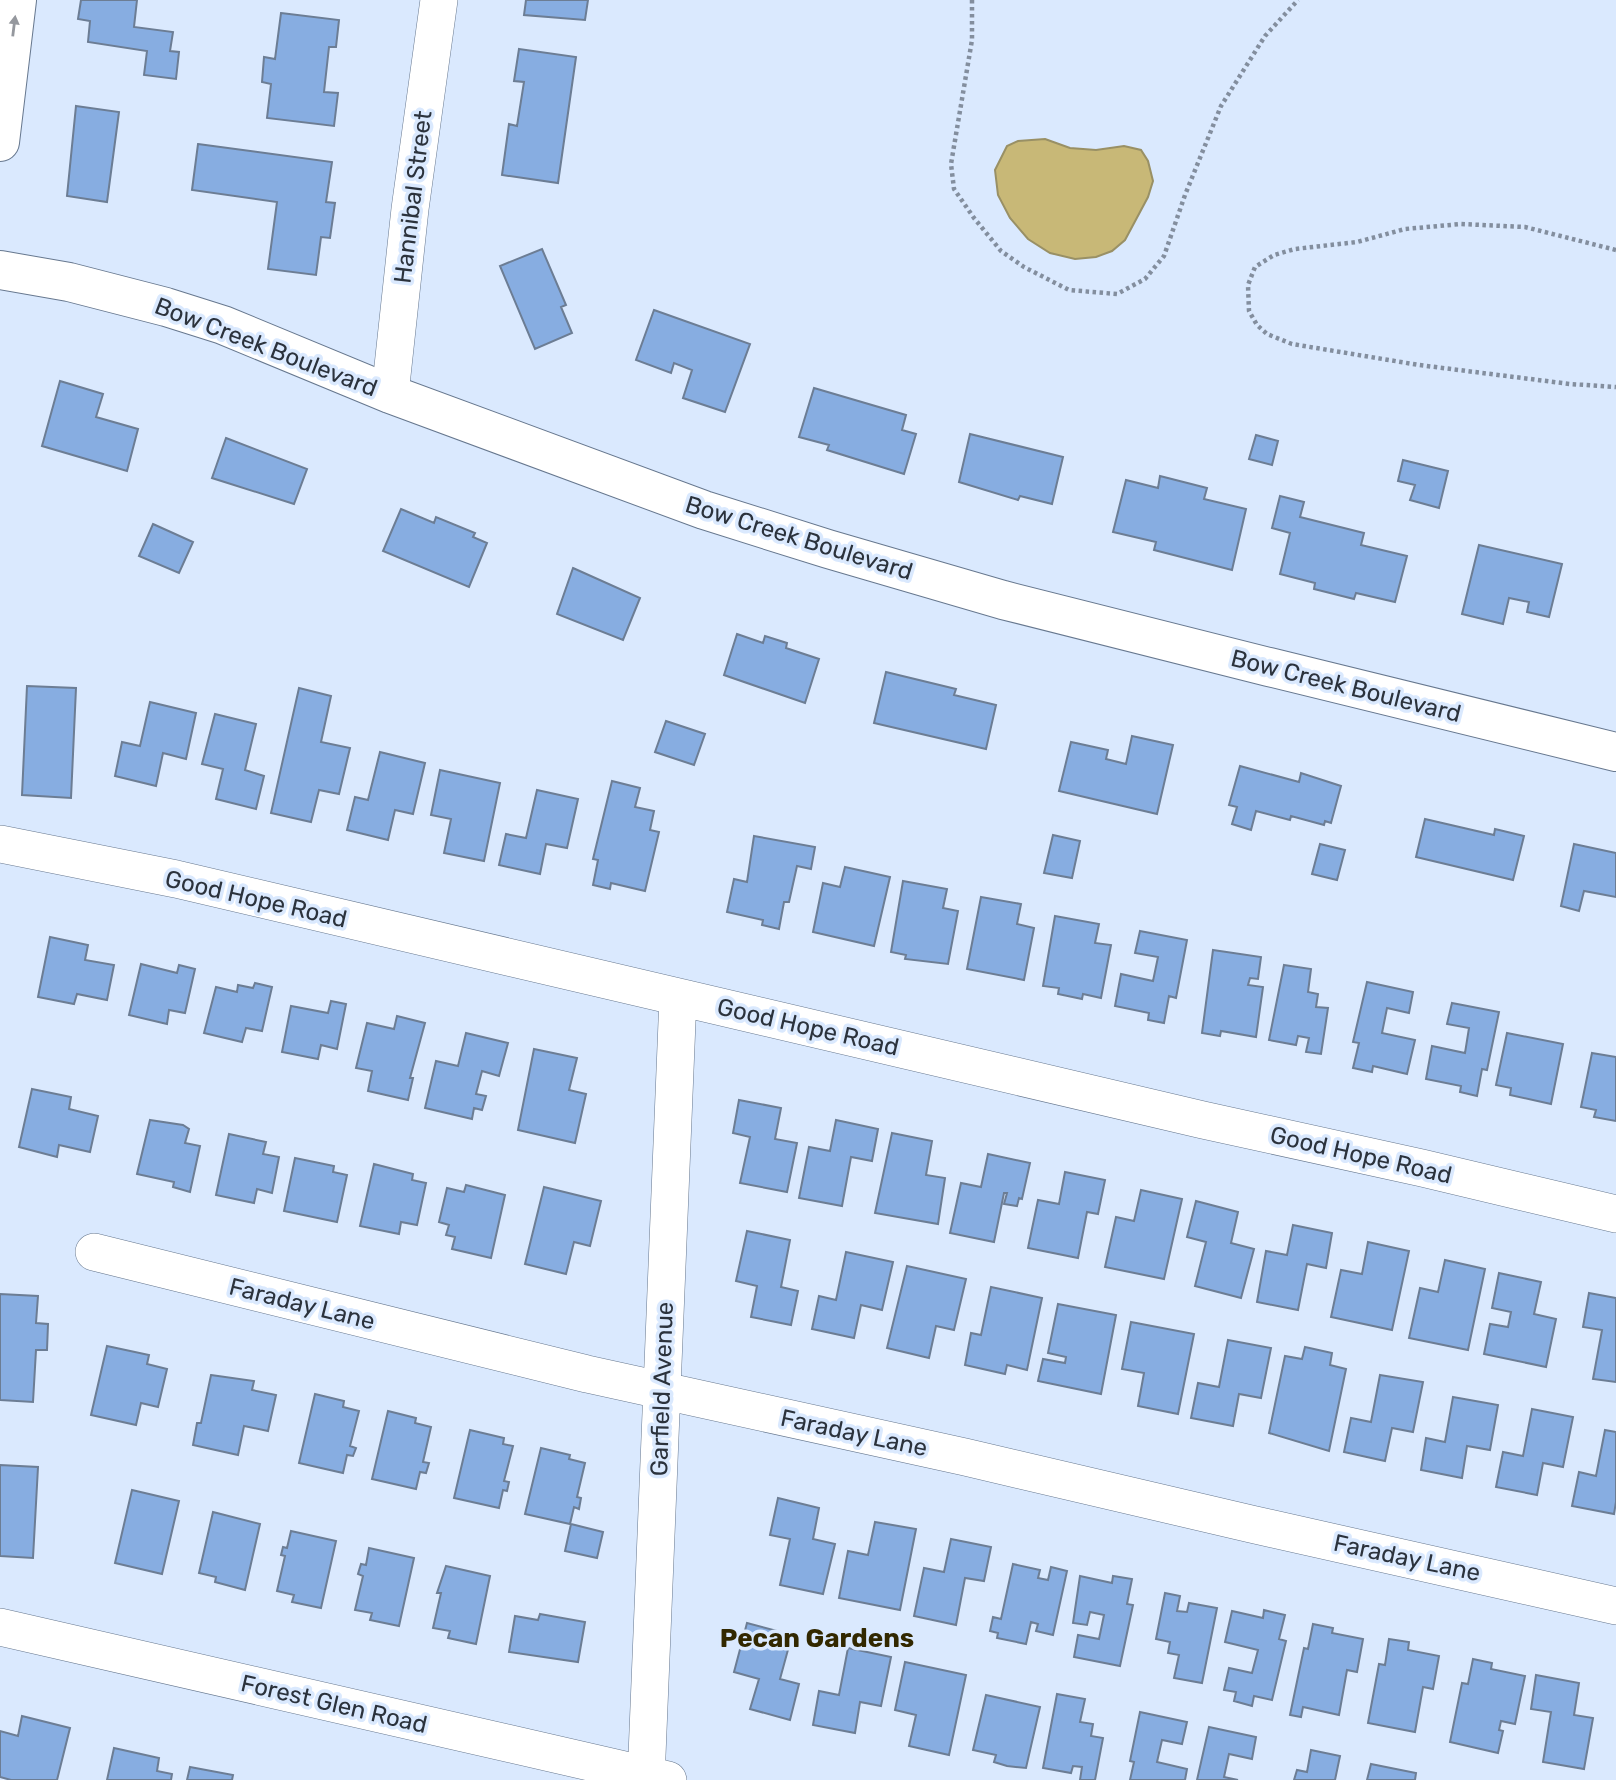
<svg xmlns="http://www.w3.org/2000/svg" width="1616" height="1780" font-family="Rubik,sans-serif">
<rect width="100%" height="100%" fill="#dae9fe"/>
<path fill="#c8b877" stroke="#999065" stroke-width="2" d="M1045,139l25,9 26,2 28,-4 17,4 7,11 5,20 -5,16 -23,43 -13,11 -16,6 -21,2 -25,-6 -22,-14 -18,-21 -12,-23 -3,-25 12,-24 11,-5z"/>
<path fill="#87ade1" stroke="#6c7d94" stroke-width="2" d="M81,0h56l-3,27 39,5 -3,19 9,1 -3,27 -32,-4 3,-24 -59,-9 2,-21 -12,-2z
M526,0h62l-3,20 -61,-5z
M281,13l58,7 -3,27h-7l-5,45 14,1 -4,33 -67,-8 4,-34 -9,-2 2,-25 11,2z
M519,49l57,8 -18,126 -56,-8 7,-51 8,2 7,-44 -10,-1z
M76,106l43,6 -12,90 -40,-6z
M198,144l134,18 -6,40 9,1 -5,35 -9,-1 -5,38 -48,-6 9,-67 -85,-12z
M542,249l24,56 -5,2 11,26 -37,16 -35,-83z
M654,310l96,34 -25,68 -42,-14 9,-28 -18,-7 -3,10 -35,-13z
M60,381l43,13 -7,23 42,12 -11,42 -85,-25z
M814,388l92,27 -4,15 14,4 -12,40 -77,-24 2,-5 -30,-8z
M970,434l93,23 -11,47 -32,-8 -2,4 -59,-18z
M1256,435l22,6 -6,24 -23,-6z
M226,438l81,31 -13,35 -82,-26z
M1403,460l45,11 -9,37 -29,-8 5,-15 -17,-4z
M1160,476l47,12 -3,11 42,10 -14,61 -78,-20 2,-8 -43,-10 13,-52 32,8z
M1280,496l24,6 -4,15 64,16 -3,12 46,11 -12,46 -39,-9 -2,6 -40,-10 1,-6 -35,-9 10,-41 -18,-5z
M401,509l33,14 2,-6 39,16 -2,4 14,6 -18,44 -86,-36z
M153,524l40,18 -14,31 -40,-17z
M1479,545l83,19 -13,53 -22,-5 2,-10 -20,-4 -6,26 -41,-10z
M573,568l67,30 -17,42 -66,-26z
M737,634l26,9 2,-7 22,7 -1,5 33,11 -14,44 -81,-28z
M886,672l70,17 -2,6 42,10 -10,44 -112,-26z
M27,686l49,2 -5,110 -49,-3z
M299,688l32,8 -10,46 29,6 -11,46 -20,-4 -8,32 -40,-9z
M150,702l46,11 -10,46 -23,-6 -7,33 -41,-10 7,-34 18,4z
M215,714l41,10 -11,46 19,6 -8,33 -40,-10 7,-30 -21,-5z
M666,721l39,13 -11,31 -39,-13z
M1132,736l41,9 -16,69 -98,-23 12,-49 37,8 -2,9 20,5z
M380,752l45,11 -12,51 -18,-4 -7,30 -41,-10 8,-33 13,3z
M1240,766l59,16 2,-9 40,13 -10,37 -6,-2 -1,4 -33,-9 -1,4 -34,-9 -5,19 -19,-6 5,-17 -8,-2z
M440,770l60,13 -16,78 -40,-8 7,-34 -20,-4z
M612,781l28,7 -5,19 19,4 -4,19 9,2 -14,59 -34,-8 -1,6 -17,-4 5,-25 -5,-1z
M537,790l41,9 -11,49 -21,-4 -6,30 -41,-9 7,-31 20,4z
M1425,819l69,16 1,-6 29,7 -11,44 -97,-23z
M1053,835l27,6 -8,37 -28,-5z
M754,836l61,11 -4,22 -14,-3 -8,36h-5l-5,27 -17,-4 1,-5 -36,-8 7,-33 13,3z
M1320,844l25,6 -8,30 -25,-6z
M1574,844l42,9v44l-32,-6 -5,20 -18,-5z
M845,867l45,10 -16,69 -61,-14 10,-49 17,4z
M903,881l44,8 -4,19 15,3 -10,53 -43,-5 1,-4 -15,-3z
M981,897l40,7 -4,20 17,4 -10,52 -57,-11z
M1055,916l44,8 -4,19 16,2 -10,53 -18,-4 -1,5 -24,-5 1,-6 -16,-2z
M1140,931l47,9 -11,58 -7,-2 -5,27 -16,-3 1,-7 -34,-7 6,-32 32,7 5,-24 -23,-4z
M50,937l38,8 -3,15 29,5 -7,35 -30,-6 -3,10 -36,-7z
M1213,950l48,7 -3,22 -8,-1 -2,7 15,2 -7,50 -35,-6 -1,5 -18,-3z
M141,964l36,9 2,-8 16,4 -10,44 -16,-3 -2,14 -38,-9z
M1284,965l27,4 -3,23 10,2 -2,13 12,1 -7,46 -15,-2 3,-14 -11,-2 -2,9 -27,-5z
M1367,982l46,10 -4,21 -22,-5 -5,25 33,7 -8,34 -34,-8 -1,6 -19,-4 6,-25 -6,-1z
M255,983l17,4 -10,44 -16,-3 -4,14 -38,-9 12,-46 21,5 1,-7 15,3z
M331,1001l15,3 -9,45 -16,-4 -3,14 -36,-7 9,-46 37,7z
M1452,1003l47,9 -12,58 -5,-1 -5,27 -17,-4 1,-6 -35,-7 6,-33 33,7 4,-25 -22,-4z
M397,1016l28,7 -15,55h3l-5,22 -40,-9 4,-20 -16,-3 11,-45 27,6z
M466,1033l42,10 -9,33 -17,-5 -6,23 10,2 -4,14 -8,-2 -2,11 -47,-11 11,-47 22,5z
M1507,1033l56,11 -12,60 -41,-9 1,-7 -15,-3z
M534,1049l43,9 -8,32 17,4 -11,49 -57,-13z
M1592,1053l24,4v64l-22,-4 2,-7 -15,-3z
M32,1089l39,8 -2,12 29,7 -8,36 -31,-7 -2,12 -38,-10z
M739,1100l42,8 -6,31 22,4 -10,49 -47,-9 10,-46 -17,-4z
M150,1120l33,5 6,4 -4,14 15,3 -10,46 -17,-5 1,-5 -37,-8z
M836,1120l42,9 -6,32 -21,-4 -9,49 -43,-8 10,-51 21,4z
M892,1133l40,8 -6,34 19,3 -7,46 -63,-11z
M229,1134l37,8 -3,12 16,3 -7,36 -15,-4 -3,14 -38,-8z
M988,1154l42,9 -8,36 -3,-1 -2,8 -13,-2 3,-11h-3l-10,49 -44,-9 11,-50 20,4z
M295,1158l39,8 -1,6 14,3 -10,47 -53,-11z
M374,1164l39,10 -1,6 14,3 -9,42 -16,-3 -2,12 -39,-8z
M1065,1172l40,8 -7,34 -11,-2 -9,46 -50,-10 10,-48 21,4z
M466,1185l39,10 -14,63 -39,-9 3,-12 -9,-2 3,-10 -10,-3 8,-34 17,4z
M544,1187l57,14 -11,45 -16,-4 -8,32 -41,-10z
M1141,1190l41,9 -18,80 -59,-12 11,-50 18,4z
M1196,1201l42,11 -7,31 23,6 -13,49 -46,-12 11,-44 -19,-5z
M1293,1225l39,8 -6,35 -19,-4 -9,46 -41,-8 9,-51 21,4z
M747,1231l43,9 -9,47 17,4 -7,34 -40,-8 6,-31 -21,-5z
M1368,1242l41,9 -17,79 -61,-13 10,-47 21,4z
M846,1252l47,10 -11,48 -21,-5 -7,33 -42,-9 7,-33 17,4z
M1445,1260l40,9 -17,81 -59,-12 11,-50 18,4z
M907,1266l59,13 -12,51 -18,-4 -7,32 -42,-10z
M1499,1273l42,9 -7,32 22,5 -10,48 -62,-13 6,-30 18,3 3,-15 -19,-4z
M991,1287l51,11 -15,72 -20,-5 -2,9 -40,-9 6,-32 10,2z
M1589,1293l27,5v84l-23,-3 9,-49 -19,-3z
M0,1294l38,2 -2,27 12,1 -1,26h-11l-3,52 -33,-2z
M1058,1304l58,11 -15,79 -63,-13 5,-22 22,4 1,-6 -18,-4z
M1131,1322l63,12 -16,80 -40,-8 6,-33 -22,-4z
M1228,1340l43,8 -10,50 -22,-4 -6,32 -42,-8 7,-35 21,4z
M107,1346l42,9 -2,9 20,5 -9,38 -17,-4 -5,22 -45,-10z
M1305,1347l27,6 -2,12 16,4 -17,82 -60,-18 16,-77 17,3z
M211,1375l43,6 -2,9 24,5 -8,36 -24,-5 -6,29 -45,-10 4,-22h4z
M1380,1375l43,7 -10,50 -21,-4 -7,33 -41,-9 7,-34 20,4z
M315,1394l29,7 -1,6 16,4 -9,35 6,2 -3,8 -6,-1 -4,18 -44,-10z
M1453,1397l45,8 -8,45 -23,-4 -5,32 -41,-8 5,-32 19,4z
M1532,1409l41,8 -10,50 -20,-4 -6,32 -41,-8 7,-35 20,4z
M388,1411l28,7 -1,5 16,4 -8,35 6,1 -3,10 -6,-1 -4,17 -44,-10z
M470,1430l34,8 -1,6 10,2 -9,35 5,1 -2,9 -4,-1 -4,18 -45,-10z
M1605,1430l11,2v70l-2,12 -42,-8 7,-34 17,4z
M541,1448l29,7 -1,4 16,4 -8,34 4,1 -2,11 -5,-2 -4,17 -45,-10z
M0,1465l38,2 -5,91 -33,-2z
M132,1490l47,11 -17,73 -47,-11z
M778,1498l41,10 -6,31 22,5 -12,50 -43,-9 10,-46 -20,-4z
M213,1512l47,12 -15,66 -30,-8 1,-5 -17,-4z
M875,1522l41,7 -16,81 -61,-12 9,-47 20,4z
M571,1524l32,8 -6,26 -32,-7z
M291,1531l45,10 -15,67 -29,-6 2,-7 -17,-4 8,-35 -4,-1 2,-8 4,1z
M951,1539l40,8 -7,34 -19,-3 -9,47 -42,-9 10,-48 20,4z
M369,1548l45,10 -15,68 -29,-6 2,-7 -17,-3 8,-34 -5,-2 3,-10 5,1z
M1013,1564l27,6 -2,8 10,2 3,-13 16,4 -14,64 -17,-4 2,-7 -7,-2 -5,22 -29,-6 1,-5 -8,-2 3,-14 8,2z
M446,1566l44,10 -14,68 -28,-6 2,-7 -17,-3 8,-35h-4z
M1080,1576l32,7 1,-7 19,3 -5,25 6,1 -13,61 -46,-9 4,-22 21,4 5,-24 -14,-3 -3,13 -14,-2z
M1165,1593l15,3 -3,15 10,1 2,-9 28,5 -15,75 -28,-5 5,-23 -11,-2 2,-11 -14,-3z
M1264,1610l21,5 -6,24 7,2 -14,59 -18,-4 -2,10 -18,-5 2,-9 -12,-2 5,-22 23,5 6,-23 -33,-8 7,-31 31,7z
M540,1614l45,8 -7,40 -69,-10 6,-36 23,4z
M747,1623l45,12 -12,44 19,5 -9,36 -40,-11 9,-30 -25,-7z
M1313,1624l20,4 -1,5 31,6 -6,33 -10,-2 -8,45 -36,-8 -2,10 -11,-2 14,-67 4,1z
M1389,1639l20,3 -1,8 31,6 -6,33 -10,-2 -8,45 -47,-9 11,-59 6,1z
M848,1648l43,9 -10,49 -21,-4 -5,31 -42,-8 6,-34 20,4z
M1473,1659l19,4 -1,6 34,7 -10,48 -14,-3 -2,9 4,1 -5,22 -48,-11 12,-59 6,1z
M905,1662l61,13 -17,80 -40,-9 7,-31 -21,-5z
M1536,1675l43,8 -5,32 19,3 -9,51 -41,-7 8,-50 -20,-3z
M1057,1694l28,5 -5,23 13,2 -2,12 12,2 -8,42h-15l2,-13 -9,-1 -2,7 -28,-5z
M986,1695l54,12 -14,61 -19,-2 -13,-4 2,-7 -23,-5z
M1140,1712l47,10 -5,22 -20,-4 -5,22 30,7 -2,11h-55l4,-18 -4,-1z
M22,1716l48,12 -13,52h-46l-11,-3v-46l18,5z
M1209,1727l47,10 -4,22 -23,-5 -5,23 14,3h-41z
M114,1748l45,10 -2,13 15,3 -1,6h-64z
M1311,1750l29,6 -5,24h-41l3,-10 10,2z
M1371,1764l45,9 -1,7h-48z
M190,1767l43,8 -1,5h-45z"/>
<g fill="none" stroke-linecap="round" stroke-linejoin="round">
<g stroke="#67788f" stroke-width="38">
<path id="minor" d="M390,394l20,-185 29,-209
M0,844l176,35 1027,241 219,48 194,46
M94,1252l493,122 378,83 286,67 365,82
M0,1627l668,153
M646,1780l32,-783"/>
</g>
<g stroke="#67788f" stroke-width="40">
<path id="tertiary" d="M0,270l69,12 97,25 57,18 167,69 314,116 124,39 175,51 266,67 347,85"/>
</g>
<g stroke="#67788f" stroke-width="40">
<path id="secondary" d="M0,142l17,-142"/>
</g>
<path stroke="#838e9e" stroke-width="4.5" stroke-dasharray="3.5 3.5" stroke-linecap="butt" d="M972,0v40l-21,124 3,25 20,29 27,33 23,16 45,23 48,4 28,-15 19,-23 21,-61 36,-89 44,-70 33,-36
M1616,250l-91,-23 -64,-3 -56,5 -48,13 -62,7 -21,6 -19,12 -7,18 1,26 8,14 10,9 25,10 127,21 151,19 46,3"/>
<use href="#minor" stroke="#fff" stroke-width="37"/>
<use href="#tertiary" stroke="#fff" stroke-width="38"/>
<use href="#secondary" stroke="#fff" stroke-width="38"/>
</g>
<defs><path id="oneway-solid" d="M-6-.8H1V-3.2L6.5 0L1 3.2V.8H-6Z" transform="scale(1.75)"/></defs>
<use fill="#95989e" href="#oneway-solid" transform="translate(14 26) rotate(-83)"/>
<g text-anchor="middle" dominant-baseline="central" stroke-width="7" stroke-linejoin="round" paint-order="stroke">
<g font-size="24" fill="#2b323c" stroke="#dae9fe">
<text transform="translate(413 197) rotate(-83)">Hannibal Street</text>
<text transform="translate(266 347) rotate(21)">Bow Creek Boulevard</text>
<text transform="translate(799 538) rotate(17)">Bow Creek Boulevard</text>
<text transform="translate(1346 686) rotate(14)">Bow Creek Boulevard</text>
<text transform="translate(256 899) rotate(13)">Good Hope Road</text>
<text transform="translate(808 1027) rotate(13)">Good Hope Road</text>
<text transform="translate(1361 1155) rotate(13)">Good Hope Road</text>
<text transform="translate(302 1304) rotate(14)">Faraday Lane</text>
<text transform="translate(662 1389) rotate(-88)">Garfield Avenue</text>
<text transform="translate(854 1433) rotate(12)">Faraday Lane</text>
<text transform="translate(1407 1558) rotate(12)">Faraday Lane</text>
<text transform="translate(334 1704) rotate(13)">Forest Glen Road</text>
</g>
<g font-size="26" font-weight="bold" fill="#322800" stroke="#dae9fe">
<text x="817" y="1638">Pecan Gardens</text>
</g>
</g>
</svg>
